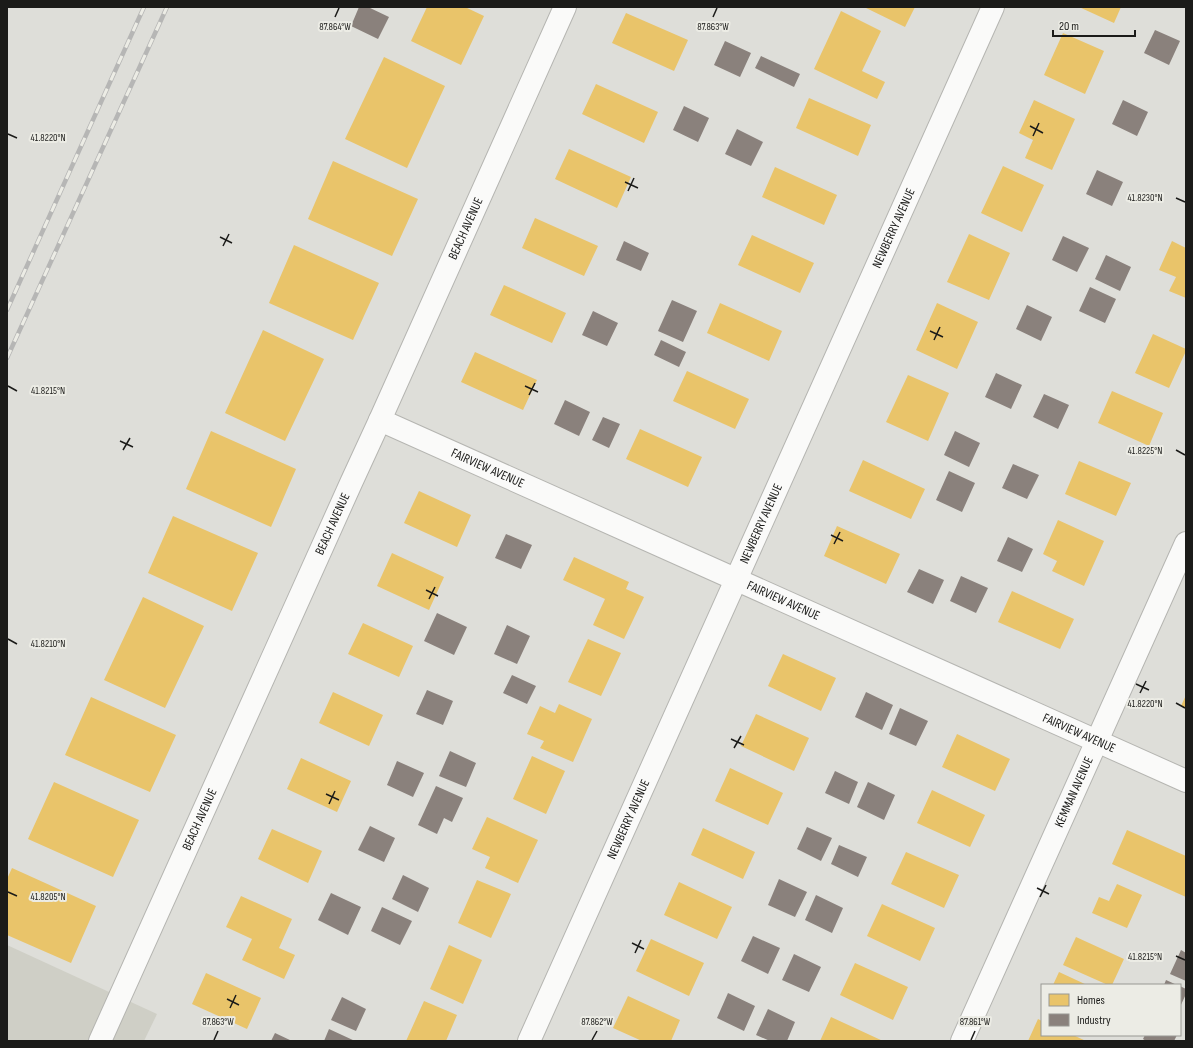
<svg xmlns="http://www.w3.org/2000/svg" width="1193" height="1048" font-family="'Sofia Sans Condensed',sans-serif">
<rect width="100%" height="100%" fill="#deded9"/>
<path fill="#cfcfc6" d="M7,945l150,69 -13,27h-137z"/>
<path fill="#e9c46a" d="M427,7h38l19,9 -23,49 -50,-24z
M864,7h51l-10,20z
M1079,7h42l-7,16z
M841,11l40,20 -19,40 23,11 -8,17 -63,-30z
M626,13l62,27 -14,31 -62,-28z
M1063,33l41,18 -19,43 -41,-19z
M384,57l61,29 -38,82 -62,-29z
M596,84l62,28 -14,31 -62,-29z
M809,98l62,27 -13,31 -62,-28z
M1034,100l41,19 -23,51 -27,-12 8,-18 -14,-7z
M569,149l62,28 -14,31 -62,-29z
M333,161l85,38 -26,57 -84,-37z
M1003,166l41,19 -22,47 -41,-19z
M775,167l62,28 -13,30 -62,-28z
M535,218l63,28 -14,30 -62,-28z
M969,234l41,19 -21,47 -42,-18z
M752,235l62,28 -14,30 -62,-28z
M1172,241l14,7v50l-17,-7 7,-14 -17,-7z
M294,245l85,38 -26,57 -84,-37z
M504,285l62,28 -14,30 -62,-28z
M720,303l62,28 -13,30 -62,-28z
M937,303l41,19 -21,47 -41,-19z
M263,330l61,29 -39,82 -60,-28z
M1153,334l33,15v2l-17,37 -34,-15z
M475,352l62,28 -14,30 -62,-28z
M687,371l62,28 -14,30 -62,-28z
M908,375l41,18 -21,48 -42,-19z
M1112,391l51,22 -14,33 -51,-23z
M640,429l62,28 -14,30 -62,-28z
M211,431l85,38 -25,58 -85,-38z
M863,460l62,29 -14,30 -62,-28z
M1079,461l52,22 -15,33 -51,-22z
M419,491l52,24 -14,32 -53,-24z
M173,516l85,37 -26,58 -84,-38z
M1058,520l46,21 -20,45 -32,-15 5,-10 -14,-7z
M837,526l63,28 -14,30 -62,-28z
M392,553l52,24 -15,33 -52,-24z
M574,557l55,25 -3,7 18,8 -20,42 -31,-14 12,-26 -42,-19z
M1012,591l62,28 -14,30 -62,-27z
M143,597l61,29 -39,82 -61,-28z
M363,623l50,23 -14,31 -51,-23z
M588,639l33,14 -20,43 -33,-14z
M783,654l53,24 -15,33 -53,-25z
M333,692l50,23 -14,31 -50,-23z
M1186,695v13l-5,-2z
M91,697l85,38 -26,57 -85,-37z
M559,704l33,15 -19,43 -33,-14 4,-7 -17,-7 13,-28 15,7z
M756,714l53,24 -15,33 -53,-25z
M957,734l53,25 -15,32 -53,-24z
M532,756l33,15 -19,43 -33,-15z
M301,758l50,23 -14,31 -50,-23z
M730,768l53,25 -15,32 -53,-24z
M54,782l85,38 -26,57 -85,-38z
M932,790l53,25 -15,32 -53,-24z
M487,817l51,23 -20,43 -33,-15 5,-11 -18,-8z
M703,828l52,24 -12,27 -52,-24z
M272,829l50,22 -14,32 -50,-24z
M1127,830l59,26v41l-74,-33z
M906,852l53,23 -15,33 -53,-24z
M12,868l84,38 -25,57 -64,-28v-56z
M477,880l34,14 -20,44 -33,-15z
M679,882l53,25 -15,32 -53,-24z
M1117,884l25,11 -15,33 -35,-15 7,-16 10,4z
M241,896l51,23 -13,29 16,7 -11,24 -42,-19 10,-21 -26,-12z
M882,904l53,24 -15,33 -53,-25z
M1076,937l48,22 -12,26h-4l-45,-20z
M651,939l53,24 -15,33 -53,-25z
M449,945l33,15 -19,44 -33,-15z
M855,963l53,24 -15,33 -53,-25z
M1059,972l28,13h-34z
M206,973l55,25 -14,31 -55,-25z
M628,996l52,24 -9,21h-29l-29,-13z
M424,1001l33,14 -11,26h-40z
M831,1017l52,24h-63z
M1038,1019l4,2v14h31l13,6h-58z"/>
<path fill="#8a817c" d="M359,7h9l21,10 -11,22 -27,-13z
M1155,30l25,11 -11,24 -25,-12z
M725,41l26,12 -11,24 -26,-12z
M761,56l39,18 -6,13 -39,-19z
M1123,100l25,12 -11,24 -25,-12z
M684,106l25,12 -11,24 -25,-12z
M737,129l26,13 -12,24 -26,-12z
M1097,170l26,12 -11,24 -26,-12z
M1063,236l26,12 -12,24 -25,-12z
M624,241l25,12 -8,18 -25,-11z
M1106,255l25,12 -11,24 -25,-12z
M1090,287l26,12 -11,24 -26,-12z
M672,300l25,11 -14,31 -25,-11z
M1027,305l25,12 -11,24 -25,-12z
M593,311l25,12 -11,23 -25,-11z
M661,340l25,12 -7,15 -25,-12z
M996,373l26,12 -11,24 -26,-12z
M1044,394l25,11 -11,24 -25,-12z
M565,400l25,12 -11,24 -25,-12z
M603,417l17,7 -11,24 -17,-8z
M955,431l25,12 -11,24 -25,-12z
M1013,464l26,11 -12,24 -25,-11z
M949,471l26,12 -13,29 -26,-12z
M506,534l26,11 -11,24 -26,-11z
M1008,537l25,12 -11,23 -25,-11z
M919,569l25,11 -11,24 -26,-12z
M961,576l27,12 -12,25 -26,-12z
M437,613l30,14 -13,28 -30,-14z
M507,625l23,11 -13,28 -23,-10z
M512,675l24,11 -9,18 -24,-11z
M427,690l26,11 -10,24 -27,-11z
M866,692l27,13 -11,25 -27,-13z
M900,708l28,13 -12,25 -27,-12z
M450,751l26,12 -10,24 -27,-11z
M397,761l27,12 -11,24 -26,-12z
M835,771l23,11 -9,22 -24,-11z
M868,782l27,13 -11,25 -27,-13z
M436,786l27,12 -11,24 -8,-4 -7,16 -19,-9z
M370,826l25,12 -11,24 -26,-12z
M807,827l25,11 -11,23 -24,-12z
M839,845l28,12 -9,20 -27,-13z
M403,875l26,13 -11,24 -26,-13z
M779,879l28,13 -12,25 -27,-12z
M331,893l30,14 -13,28 -30,-15z
M816,895l27,13 -11,25 -27,-13z
M382,907l30,14 -12,24 -29,-14z
M753,936l27,12 -12,26 -27,-13z
M1181,950l5,3v28l-16,-7z
M794,954l27,13 -12,25 -27,-12z
M1166,980l11,5h-13z
M1180,986l6,3v5l-6,13z
M728,993l27,13 -11,25 -27,-13z
M342,997l24,12 -10,22 -25,-11z
M768,1009l27,13 -8,19h-17l-14,-6z
M329,1029l26,12h-31z
M275,1033l17,8h-21z
M1145,1035h32l-3,6h-28l-3,-2z"/>
<g fill="none" stroke-linecap="round" stroke-linejoin="round">
<g stroke="#b5b5b1" stroke-width="24">
<g id="street">
<path id="s1" d="M380,420l806,361"/>
<path id="s2" d="M100,1041l251,-558 29,-63 185,-413"/>
<path id="s3" d="M529,1041l464,-1034"/>
</g>
</g>
<g stroke="#b5b5b1" stroke-width="24">
<g id="secondary">
<path id="s4" d="M962,1041l224,-498"/>
</g>
</g>
<use href="#street" stroke="#fafaf9" stroke-width="22"/>
<use href="#secondary" stroke="#fafaf9" stroke-width="22"/>
<g stroke="#b6b6b5" stroke-width="4.5">
<path id="rail" d="M7,310l137,-303
M7,358l160,-351"/>
</g>
<use href="#rail" stroke="#ecece5" stroke-width="3" stroke-dasharray="9" stroke-linecap="butt"/>
</g>
<path fill="none" stroke="#1b1b19" stroke-width="1.5" d="M335,17l4,-9M713,17l4,-9M1030,126l13,7M8,134l9,4M1033,136l6,-13M625,182l13,6M628,191l6,-13M1176,198l9,4M220,237l12,6M223,246l6,-12M930,331l13,6M934,340l6,-13M8,386l9,5M525,386l13,6M529,395l6,-12M120,441l13,6M123,450l7,-12M1176,450l9,5M831,535l12,6M834,544l6,-12M426,590l12,6M429,599l6,-12M8,639l9,5M1136,684l13,6M1140,693l6,-12M1176,703l9,5M731,739l13,6M734,748l7,-12M326,794l13,6M329,804l6,-13M1037,888l12,6M8,892l9,4M1040,897l6,-12M632,943l12,6M635,953l6,-13M1176,956l9,4M227,999l12,6M230,1008l6,-13M214,1040l4,-9M592,1040l5,-9M971,1040l4,-9"/>
<g text-anchor="middle" dominant-baseline="central" stroke-width="4" stroke-linejoin="round" paint-order="stroke">
<g font-size="13" fill="#1b1b19" stroke="#ecece5">
<text stroke="none"><textPath href="#s3" startOffset="891">NEWBERRY AVENUE</textPath></text>
<text stroke="none"><textPath href="#s2" startOffset="891">BEACH AVENUE</textPath></text>
<text stroke="none"><textPath href="#s1" startOffset="118">FAIRVIEW AVENUE</textPath></text>
<text stroke="none"><textPath href="#s2" startOffset="567">BEACH AVENUE</textPath></text>
<text stroke="none"><textPath href="#s3" startOffset="567">NEWBERRY AVENUE</textPath></text>
<text stroke="none"><textPath href="#s1" startOffset="442">FAIRVIEW AVENUE</textPath></text>
<text stroke="none"><textPath href="#s1" startOffset="766">FAIRVIEW AVENUE</textPath></text>
<text stroke="none"><textPath href="#s4" startOffset="273">KEMMAN AVENUE</textPath></text>
<text stroke="none"><textPath href="#s2" startOffset="243">BEACH AVENUE</textPath></text>
<text stroke="none"><textPath href="#s3" startOffset="243">NEWBERRY AVENUE</textPath></text>
</g>
</g>
<g font-size="10" text-anchor="middle" fill="#1b1b19" stroke="#ecece5" stroke-width="4" stroke-linejoin="round" paint-order="stroke">
<text x="335" y="30">87.864°W</text>
<text x="713" y="30">87.863°W</text>
<text x="48" y="141">41.8220°N</text>
<text x="1145" y="201">41.8230°N</text>
<text x="48" y="394">41.8215°N</text>
<text x="1145" y="454">41.8225°N</text>
<text x="48" y="647">41.8210°N</text>
<text x="1145" y="707">41.8220°N</text>
<text x="48" y="900">41.8205°N</text>
<text x="1145" y="960">41.8215°N</text>
<text x="218" y="1025">87.863°W</text>
<text x="597" y="1025">87.862°W</text>
<text x="975" y="1025">87.861°W</text>
</g>
<rect width="1193" height="1048" fill="none" stroke="#1b1b19" stroke-width="16"/>
<rect x="1041" y="984" width="140" height="52" fill="#ecece5" stroke="#989893"/>
<rect x="1049" y="994" width="20" height="12" fill="#e9c46a" stroke="#989893"/>
<text x="1077" y="1004" font-size="12" fill="#1b1b19">Homes</text>
<rect x="1049" y="1014" width="20" height="12" fill="#8a817c" stroke="#989893"/>
<text x="1077" y="1024" font-size="12" fill="#1b1b19">Industry</text>
<path d="M1053 30v6h82v-6" fill="none" stroke="#1b1b19" stroke-width="2"/>
<text x="1059" y="30" font-size="12" fill="#1b1b19" stroke="#ecece5" stroke-width="3" paint-order="stroke">20 m</text>
</svg>
